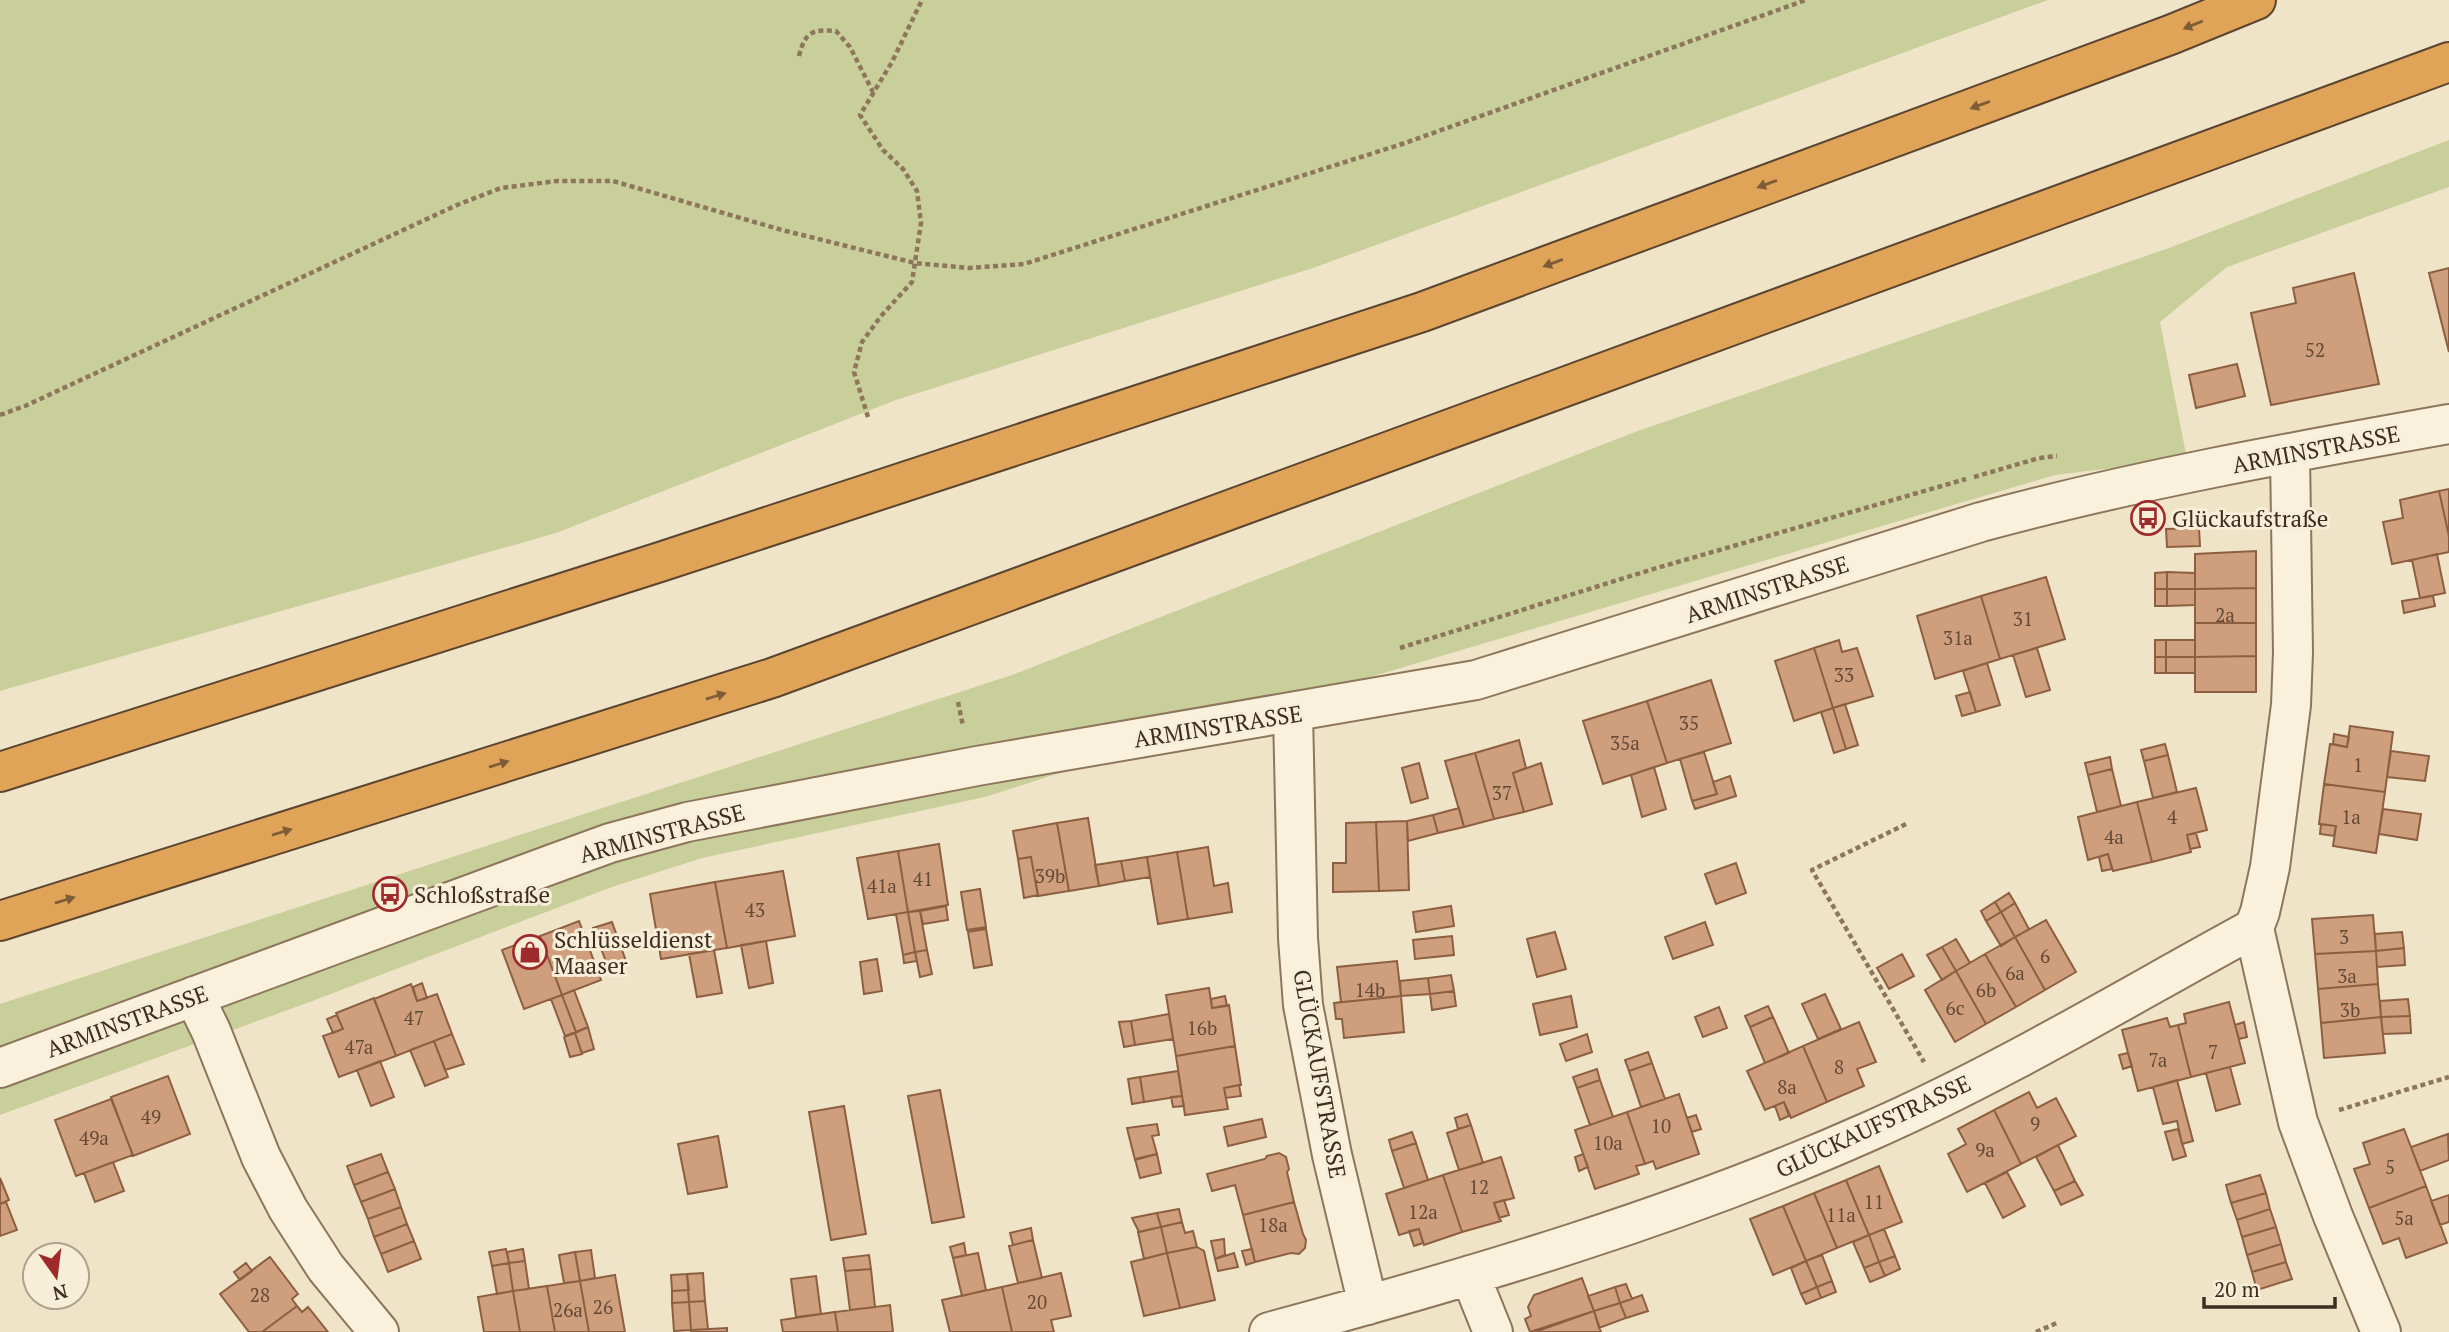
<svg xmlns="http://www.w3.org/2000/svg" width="2449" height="1332" font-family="'PT Serif',serif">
<rect width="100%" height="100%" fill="#f0e4c8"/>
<path fill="#c9cf9b" d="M0,0h2048l-735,268 -417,132 -340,133 -556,158z
M2449,140v47l-222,80 -67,55 27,137 -132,16 -824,243 -246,79 -283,61 -90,29 -305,116 -307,112v-111l1012,-329 623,-243 534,-184z"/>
<path fill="#cf9f7d" stroke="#8d5f41" stroke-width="2" d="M2449,268v84l-20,-79z
M2354,273l25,111 -108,21 -20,-92 45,-10 -3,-15z
M2237,364l8,32 -49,12 -7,-33z
M2449,489v47l-10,-45z
M2439,491l10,45v16l-57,12 -9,-42 20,-4 -3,-18z
M2199,528l1,18 -33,1 -1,-18z
M2256,551v37l-61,1v-35z
M2437,554l8,39 -25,5 -8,-38z
M2167,572l28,1v16h-28z
M2167,572v17h-12v-16z
M2046,577l19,62 -65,20 -19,-63z
M2256,588v35h-61v-34z
M2155,589h12v17h-12z
M2167,589h28v16l-28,1z
M1981,596l19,63 -65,20 -18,-63z
M2433,596l2,10 -31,7 -2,-12z
M2195,623h61v33l-61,1z
M1839,640l3,12 15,-4 16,48 -40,12 -19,-60z
M2155,640h11v17h-11z
M2166,640h29v17h-29z
M1814,648l19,60 -39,13 -19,-60z
M2037,648l13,42 -24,7 -13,-42z
M2256,656v36h-61v-35z
M2155,657h11v16h-11z
M2166,657h29v16h-29z
M1987,663l13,42 -24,7 -13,-41z
M1711,680l20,63 -64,20 -20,-62z
M1970,692l6,20 -14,4 -6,-20z
M1647,701l20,62 -64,21 -20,-63z
M1845,704l13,41 -12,4 -13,-41z
M1833,708l13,41 -12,4 -13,-41z
M2350,726l43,6 -8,60 -61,-8 6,-40 17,3z
M2334,734l15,3 -2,10 -14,-3z
M1519,740l7,28 -13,5 11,39 -30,7 -19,-66z
M2165,744l3,11 -24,6 -3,-11z
M2391,751l38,5 -4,25 -38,-4z
M1704,752l13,42 -25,7 -12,-42z
M1475,753l19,66 -30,8 -19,-66z
M2168,755l9,37 -24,6 -9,-37z
M2110,757l2,12 -24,6 -3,-12z
M1419,763l9,35 -17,5 -9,-35z
M1541,763l11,41 -28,8 -11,-39z
M1654,767l12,42 -24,8 -11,-42z
M2112,769l9,37 -24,6 -9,-37z
M1730,776l6,20 -41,13 -3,-8 25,-7 -4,-12z
M2324,784l61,8 -9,61 -43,-7 3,-20 -17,-2z
M2196,788l11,42 -20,5 4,17 -39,10 -15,-60z
M2137,802l15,60 -39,9 -5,-17 -20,6 -10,-43z
M1459,808l5,19 -26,6 -5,-18z
M2383,809l38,5 -4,26 -38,-6z
M1433,815l5,18 -30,8 -1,-20z
M1088,818l11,68 -30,5 -12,-68z
M1407,821l2,69 -30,1 -3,-69z
M1376,822l3,69 -46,1v-29h13v-40z
M1057,823l12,68 -31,5 -7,-39 -13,2 -5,-28z
M2321,824l15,2 -2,10 -14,-2z
M2196,833l4,14 -10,2 -3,-14z
M939,844l9,61 -40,7 -10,-61z
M1208,847l6,39 14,-3 4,29 -44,7 -11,-67z
M898,851l10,61 -40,7 -11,-61z
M1177,852l11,67 -30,5 -11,-67z
M2108,854l4,15 -10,2 -3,-14z
M1031,857l7,38 -14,3 -6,-39z
M1147,857l3,20 -25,4 -4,-20z
M1121,861l4,20 -26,5 -4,-21z
M1736,863l10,30 -30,11 -11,-30z
M783,871l12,65 -68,12 -12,-66z
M715,882l12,66 -66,11 -11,-65z
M980,889l6,38 -19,3 -6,-38z
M2009,893l6,10 -14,9 -6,-10z
M1995,902l6,10 -15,9 -5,-10z
M2015,903l14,26 -14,8 -14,-25z
M946,906l2,14 -25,4 -3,-13z
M1451,906l3,20 -38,6 -3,-20z
M920,911l7,39 -12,2 -7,-40z
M908,912l7,40 -12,3 -7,-41z
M2001,912l14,25 -14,9 -15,-25z
M2373,915l3,36 -61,3 -3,-35z
M2046,920l30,52 -31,18 -30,-53z
M579,921l22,59 -39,15 -22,-59z
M612,922l15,42 -17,8 -17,-44z
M1705,922l8,23 -40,14 -8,-22z
M986,929l6,36 -18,3 -6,-36z
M1555,932l11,37 -29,8 -10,-38z
M2402,932l2,16 -28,3 -1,-17z
M540,936l22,59 -38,14 -22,-59z
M1452,936l2,19 -39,4 -2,-19z
M2015,937l30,53 -29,17 -31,-53z
M1956,939l14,24 -14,8 -14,-24z
M766,941l7,42 -24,5 -8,-43z
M1942,947l14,24 -14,9 -15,-25z
M2404,948l1,17 -28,2 -1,-16z
M714,950l8,43 -25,4 -8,-43z
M927,950l5,24 -12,3 -5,-25z
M2376,951l2,33 -60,5 -3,-35z
M915,952l2,9 -13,2 -1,-8z
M1902,954l12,22 -25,13 -12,-21z
M1985,954l31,53 -30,17 -30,-53z
M877,959l5,32 -18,3 -4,-32z
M1397,961l4,35 -67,7 7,-1 -4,-35z
M1956,971l30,53 -31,18 -30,-52z
M1451,975l3,16 -24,3 -2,-16z
M1428,978l2,16 -29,2 -1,-15z
M422,983l5,15 -10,3 -4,-14z
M411,984l6,17 20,-7 15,40 -56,22 -22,-57z
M2378,984l3,33 -60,6 -3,-34z
M1209,988l3,20 17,-3 6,41 -59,10 -10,-61z
M574,990l14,37 -12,5 -14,-37z
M1454,991l2,15 -24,4 -2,-16z
M1825,994l16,35 -23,10 -16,-35z
M562,995l14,37 -11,4 -14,-37z
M1225,996l2,10 -15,2 -1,-9z
M1401,996l3,36 -60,6 -2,-19h-6l-2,-16z
M1571,996l6,31 -37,8 -7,-31z
M374,998l22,58 -57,21 -16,-41 20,-7 -7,-16z
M2408,999l2,17 -29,1 -1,-16z
M2229,1002l16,61 -54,14 -13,-52 8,-2 -2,-9z
M1768,1006l5,11 -23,10 -5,-11z
M1719,1007l8,21 -24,9 -8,-20z
M1169,1014l4,25 -38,6 -4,-24z
M337,1015l6,14 -10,4 -6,-14z
M2410,1016l1,17 -28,1 -2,-17z
M1773,1017l16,36 -24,10 -15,-36z
M2381,1017l4,36 -61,5 -3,-35z
M2167,1018l3,9 8,-2 13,52 -53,14 -16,-61z
M1131,1021l4,24 -11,2 -5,-25z
M1859,1022l17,40 -19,7 7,17 -37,16 -24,-56z
M2244,1022l3,15 -8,2 -4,-14z
M588,1027l6,22 -12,4 -7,-20z
M575,1033l7,21 -12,3 -6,-20z
M452,1034l12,30 -19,6 -11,-29z
M1587,1034l5,18 -26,9 -6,-17z
M434,1041l14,36 -23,9 -15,-36z
M1235,1046l6,39 -17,3 4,21 -43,6 -9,-59z
M1803,1046l24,56 -36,16 -7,-16 -19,8 -18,-39z
M1648,1052l4,11 -23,8 -4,-11z
M2128,1053l4,13 -9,3 -4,-14z
M380,1061l14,36 -23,9 -14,-36z
M1652,1063l13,36 -24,8 -12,-36z
M2230,1067l10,37 -24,7 -10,-38z
M1597,1069l3,11 -23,8 -4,-11z
M1178,1071l4,25 -38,6 -4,-25z
M168,1076l22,58 -57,22 -22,-59z
M1140,1077l4,25 -12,2 -4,-25z
M1600,1080l13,37 -23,8 -13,-37z
M2177,1080l16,61 -11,3 -5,-23 -14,3 -10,-37z
M1239,1085l2,11 -15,2 -2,-10z
M940,1090l24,127 -32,6 -24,-127z
M2029,1092l8,16 19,-10 20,38 -55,28 -27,-54z
M1679,1094l20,60 -43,15 -3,-8 -8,3 -18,-52z
M1182,1096l2,10 -11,1 -2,-10z
M111,1099l22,56 -57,21 -21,-56z
M1784,1102l5,14 -9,4 -5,-14z
M844,1106l22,128 -35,6 -22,-128z
M1994,1110l27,54 -54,28 -19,-38 18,-10 -8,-15z
M1627,1112l18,52 -9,2 3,8 -44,15 -20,-59z
M1467,1114l4,11 -13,4 -3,-11z
M1696,1115l5,14 -9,3 -5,-14z
M1262,1119l4,18 -38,9 -4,-19z
M1157,1124l2,11 -7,1 5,18 -22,6 -8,-32z
M1471,1125l12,38 -24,7 -12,-37z
M2178,1129l8,27 -13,4 -8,-28z
M2404,1129l22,57 -57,22 -15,-39 16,-5 -7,-21z
M1412,1132l4,11 -24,8 -3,-11z
M2448,1134l1,26 -29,11 -9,-24z
M718,1136l9,51 -39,7 -10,-50z
M1416,1143l12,37 -24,8 -12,-37z
M2058,1145l17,36 -21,10 -18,-34z
M1279,1153l7,4 3,12 -2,3 7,30 -51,13 -8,-30 -23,6 -5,-17 58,-15 2,-3z
M381,1154l7,18 -34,13 -7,-19z
M1157,1154l4,19 -21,5 -5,-19z
M1583,1154l5,13 -9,4 -4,-14z
M1501,1157l13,41 -20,5 7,18 -39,11 -19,-57z
M113,1162l11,29 -29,11 -11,-29z
M1879,1166l23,56 -33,13 -23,-55z
M388,1172l7,17 -34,13 -7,-17z
M2007,1172l18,34 -22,12 -18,-35z
M1443,1175l19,57 -38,13 -5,-16 -20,6 -13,-41z
M2260,1175l6,18 -35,10 -5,-18z
M0,1178l9,22 -9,4z
M1846,1180l23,55 -32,13 -23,-55z
M2075,1181l8,14 -22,10 -7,-14z
M2426,1186l21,57 -41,15 -7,-20 -16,6 -14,-36z
M395,1189l6,18 -33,12 -7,-17z
M1814,1193l23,55 -31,13 -23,-55z
M2266,1193l4,16 -33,11 -6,-17z
M2449,1195v27l-9,3 -9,-24z
M1504,1200l5,15 -10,3 -5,-15z
M6,1202l11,28 -17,6v-32z
M1294,1202l9,32 3,6 -1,8 -6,6 -8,-1 -36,9 -12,-47z
M1783,1206l23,55 -33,14 -23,-56z
M401,1207l6,17 -33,13 -6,-18z
M1179,1209l3,13 -21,5 -4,-14z
M2270,1209l6,18 -34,10 -5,-17z
M1157,1213l4,14 -22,5 -7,-14z
M1182,1222l3,11 8,-2 4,16 -30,6 -6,-26z
M407,1224l7,17 -33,13 -7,-17z
M1161,1227l6,26 -23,6 -6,-27z
M2276,1227l5,17 -34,11 -5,-18z
M1031,1228l2,12 -20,5 -3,-12z
M1419,1229l4,14 -9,3 -5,-15z
M1884,1229l11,27 -16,6 -10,-27z
M1869,1235l10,27 -15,6 -11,-26z
M1224,1239l1,16 -10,4 -4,-18z
M1033,1240l9,38 -24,5 -9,-37z
M414,1241l7,18 -33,13 -7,-18z
M964,1243l2,12 -13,3 -3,-11z
M2281,1244l5,18 -34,10 -5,-17z
M1197,1247l7,4 11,49 -35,8 -13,-55z
M506,1249l3,14 -17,3 -3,-14z
M523,1249l2,12 -16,2 -2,-11z
M1252,1249l3,13 -9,3 -4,-14z
M591,1250l4,28 -15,3 -5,-29z
M575,1252l5,29 -16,2 -5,-28z
M978,1253l8,37 -24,6 -9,-38z
M1167,1253l13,55 -36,8 -13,-54z
M1234,1253l4,14 -20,4 -3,-12z
M869,1255l2,14 -26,2 -2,-13z
M1822,1255l10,26 -15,6 -11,-26z
M1895,1256l5,13 -15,7 -6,-14z
M270,1257l28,37 -6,5 5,7 -35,26h-13l-29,-38z
M525,1261l4,28 -16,2 -4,-28z
M1806,1261l11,26 -16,7 -10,-26z
M1879,1262l6,14 -15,6 -6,-14z
M2286,1262l6,17 -35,11 -5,-18z
M246,1263l6,8 -12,9 -6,-8z
M509,1263l4,28 -16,3 -5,-28z
M871,1269l4,38 -25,3 -5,-39z
M703,1273l2,28 -16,1 -2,-28z
M1061,1273l10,43 -20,4 3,12h-42l-10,-45z
M687,1274l2,16 -17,1 -1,-16z
M615,1275l10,57h-36l-9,-51z
M816,1276l5,38 -25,3 -5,-38z
M1582,1278l12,33 -64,21 -5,-13 6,-3 -3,-9 6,-12z
M580,1281l9,51h-34l-8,-46z
M1832,1281l4,11 -15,6 -4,-11z
M1626,1284l6,15 -12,4 -5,-16z
M547,1286l8,46h-35l-7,-41z
M1002,1287l10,45h-62l-8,-32z
M1615,1287l5,16 -26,8 -6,-15z
M1817,1287l4,11 -15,6 -5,-10z
M688,1290l1,12 -17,1v-12z
M513,1291l7,41h-36l-6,-35z
M1642,1295l6,16 -22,7 -6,-15z
M705,1301l3,28 -17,1 -2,-28z
M689,1302l2,28 -17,1 -2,-28z
M1620,1303l6,15 -27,10 -5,-17z
M890,1305l3,27h-55l-3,-20z
M297,1306l5,6 6,-5 20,25h-66z
M1594,1311l7,21h-66z
M835,1312l3,20h-55l-2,-12z
M727,1328v4h-36v-2z"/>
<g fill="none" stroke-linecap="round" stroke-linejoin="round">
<g stroke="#8d765c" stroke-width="42">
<path id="street" d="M2290,454l3,198 -2,53 -21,162 -10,45 -6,16 44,194 35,94 48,116
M1293,713l5,225 5,67 29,150 36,150
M194,996l17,35 50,126 27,52 38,59 53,64
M0,1068l547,-202 63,-23 77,-21 290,-56 499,-86 505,-158c154,-42 311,-70 468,-98
M1470,1275l23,57
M1269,1332c204,-55 408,-115 601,-201 132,-58 257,-134 384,-203"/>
</g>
<g stroke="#5b4430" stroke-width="42">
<path id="highway" d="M0,772l660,-210 762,-250 748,-277 86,-35
M0,921l772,-243 1677,-616"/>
</g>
<path stroke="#8d765c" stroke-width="4.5" stroke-dasharray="5 3.5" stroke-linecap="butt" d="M799,56c6,-24 13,-27 37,-25l14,16 23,45
M0,415l25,-9 432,-201 44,-17 56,-7h56l169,49 133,33 54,5 55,-4 381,-121 401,-143
M868,417l-14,-45 8,-30 19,-26 31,-34 9,-59 -4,-32 -14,-22 -20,-19 -23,-35 32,-53 30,-62
M1974,477l65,-19 18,-2
M1400,648l250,-78 316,-91
M958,702l5,24
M1906,824l-94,46 112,192
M2339,1110l110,-33
M2036,1332l23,-10"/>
<use href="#street" stroke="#faf1dc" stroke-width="38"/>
<use href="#highway" stroke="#e0a458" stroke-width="38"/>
</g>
<defs><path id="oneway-solid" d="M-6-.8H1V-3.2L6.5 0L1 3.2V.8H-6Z" transform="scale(1.75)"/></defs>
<g fill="#7e5d36">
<use href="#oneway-solid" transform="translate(2193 25) rotate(158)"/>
<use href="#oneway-solid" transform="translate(1980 105) rotate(160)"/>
<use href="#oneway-solid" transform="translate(1767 184) rotate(160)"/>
<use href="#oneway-solid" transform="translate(1553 263) rotate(160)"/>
<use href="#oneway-solid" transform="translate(716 696) rotate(-17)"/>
<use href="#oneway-solid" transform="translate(499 764) rotate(-17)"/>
<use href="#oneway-solid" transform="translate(282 832) rotate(-17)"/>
<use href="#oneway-solid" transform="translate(65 900) rotate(-17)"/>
</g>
<defs>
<g id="bus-ring" transform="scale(1.75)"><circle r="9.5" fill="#f7eed8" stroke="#9e2a2b" stroke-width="1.5"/><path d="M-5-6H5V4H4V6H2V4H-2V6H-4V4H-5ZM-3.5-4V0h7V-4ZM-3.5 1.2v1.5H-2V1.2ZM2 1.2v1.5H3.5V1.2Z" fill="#9e2a2b"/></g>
<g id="shop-ring" transform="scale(1.75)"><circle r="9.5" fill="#f7eed8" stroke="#9e2a2b" stroke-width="1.5"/><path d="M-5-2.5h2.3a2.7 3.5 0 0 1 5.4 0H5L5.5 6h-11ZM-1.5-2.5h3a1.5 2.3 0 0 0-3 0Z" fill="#9e2a2b"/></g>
</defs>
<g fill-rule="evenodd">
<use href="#bus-ring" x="2148" y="518"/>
<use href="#bus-ring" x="390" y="894"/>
<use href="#shop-ring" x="530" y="952"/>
</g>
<g text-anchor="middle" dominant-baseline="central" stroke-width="6" stroke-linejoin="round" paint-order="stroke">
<g font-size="19" fill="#624a37">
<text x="2315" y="349">52</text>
<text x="2225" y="614">2a</text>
<text x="2023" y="618">31</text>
<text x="1958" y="637">31a</text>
<text x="1844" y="674">33</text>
<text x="1689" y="722">35</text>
<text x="1625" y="742">35a</text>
<text x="2358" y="764">1</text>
<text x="1502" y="792">37</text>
<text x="2172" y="816">4</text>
<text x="2351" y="816">1a</text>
<text x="2114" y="836">4a</text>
<text x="1050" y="875">39b</text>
<text x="923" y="878">41</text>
<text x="882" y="885">41a</text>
<text x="755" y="909">43</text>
<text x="2344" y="936">3</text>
<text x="2045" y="955">6</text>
<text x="2015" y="972">6a</text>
<text x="2347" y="975">3a</text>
<text x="1370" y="989">14b</text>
<text x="1986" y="989">6b</text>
<text x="1955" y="1007">6c</text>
<text x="2350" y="1009">3b</text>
<text x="414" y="1017">47</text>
<text x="1202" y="1027">16b</text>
<text x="359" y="1046">47a</text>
<text x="2213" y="1051">7</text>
<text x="2158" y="1059">7a</text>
<text x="1839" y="1066">8</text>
<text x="1787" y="1086">8a</text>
<text x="151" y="1116">49</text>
<text x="2035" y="1123">9</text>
<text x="1661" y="1125">10</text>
<text x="94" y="1137">49a</text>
<text x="1608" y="1142">10a</text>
<text x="1985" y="1149">9a</text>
<text x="2390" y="1166">5</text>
<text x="1479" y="1186">12</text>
<text x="1874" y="1201">11</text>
<text x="1423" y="1211">12a</text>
<text x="1841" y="1214">11a</text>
<text x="2404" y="1217">5a</text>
<text x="1273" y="1224">18a</text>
<text x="260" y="1294">28</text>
<text x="1037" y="1301">20</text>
<text x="603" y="1306">26</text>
<text x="568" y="1309">26a</text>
</g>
<g font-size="23" fill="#3d2e20" stroke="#f7eed8">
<text transform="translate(2316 449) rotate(-11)">ARMINSTRASSE</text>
<text transform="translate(1767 589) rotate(-18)">ARMINSTRASSE</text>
<text transform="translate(1218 726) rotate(-9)">ARMINSTRASSE</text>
<text transform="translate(662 833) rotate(-15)">ARMINSTRASSE</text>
<text transform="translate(127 1021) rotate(-20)">ARMINSTRASSE</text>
<text transform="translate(1320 1074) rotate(80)">GLÜCKAUFSTRASSE</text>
<text transform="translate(1873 1126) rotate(-25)">GLÜCKAUFSTRASSE</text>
</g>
<g font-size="23" fill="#3d2e20" stroke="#f7eed8" text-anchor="start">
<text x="2172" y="518">Glückaufstraße</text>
<text x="414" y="894">Schloßstraße</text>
<text x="554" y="939">Schlüsseldienst<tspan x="554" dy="26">Maaser</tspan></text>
</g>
</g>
<g transform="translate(56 1276) rotate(166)"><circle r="33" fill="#f7eed8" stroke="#ada18e" stroke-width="2"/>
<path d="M0-5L12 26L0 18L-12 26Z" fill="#9e2a2b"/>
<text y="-10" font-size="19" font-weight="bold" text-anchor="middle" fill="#3d2e20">N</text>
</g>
<path d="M2204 1297v10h131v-10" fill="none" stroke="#3d2e20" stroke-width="3.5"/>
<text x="2214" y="1297" font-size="21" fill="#3d2e20" stroke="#f7eed8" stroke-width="5" paint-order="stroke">20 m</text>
</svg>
